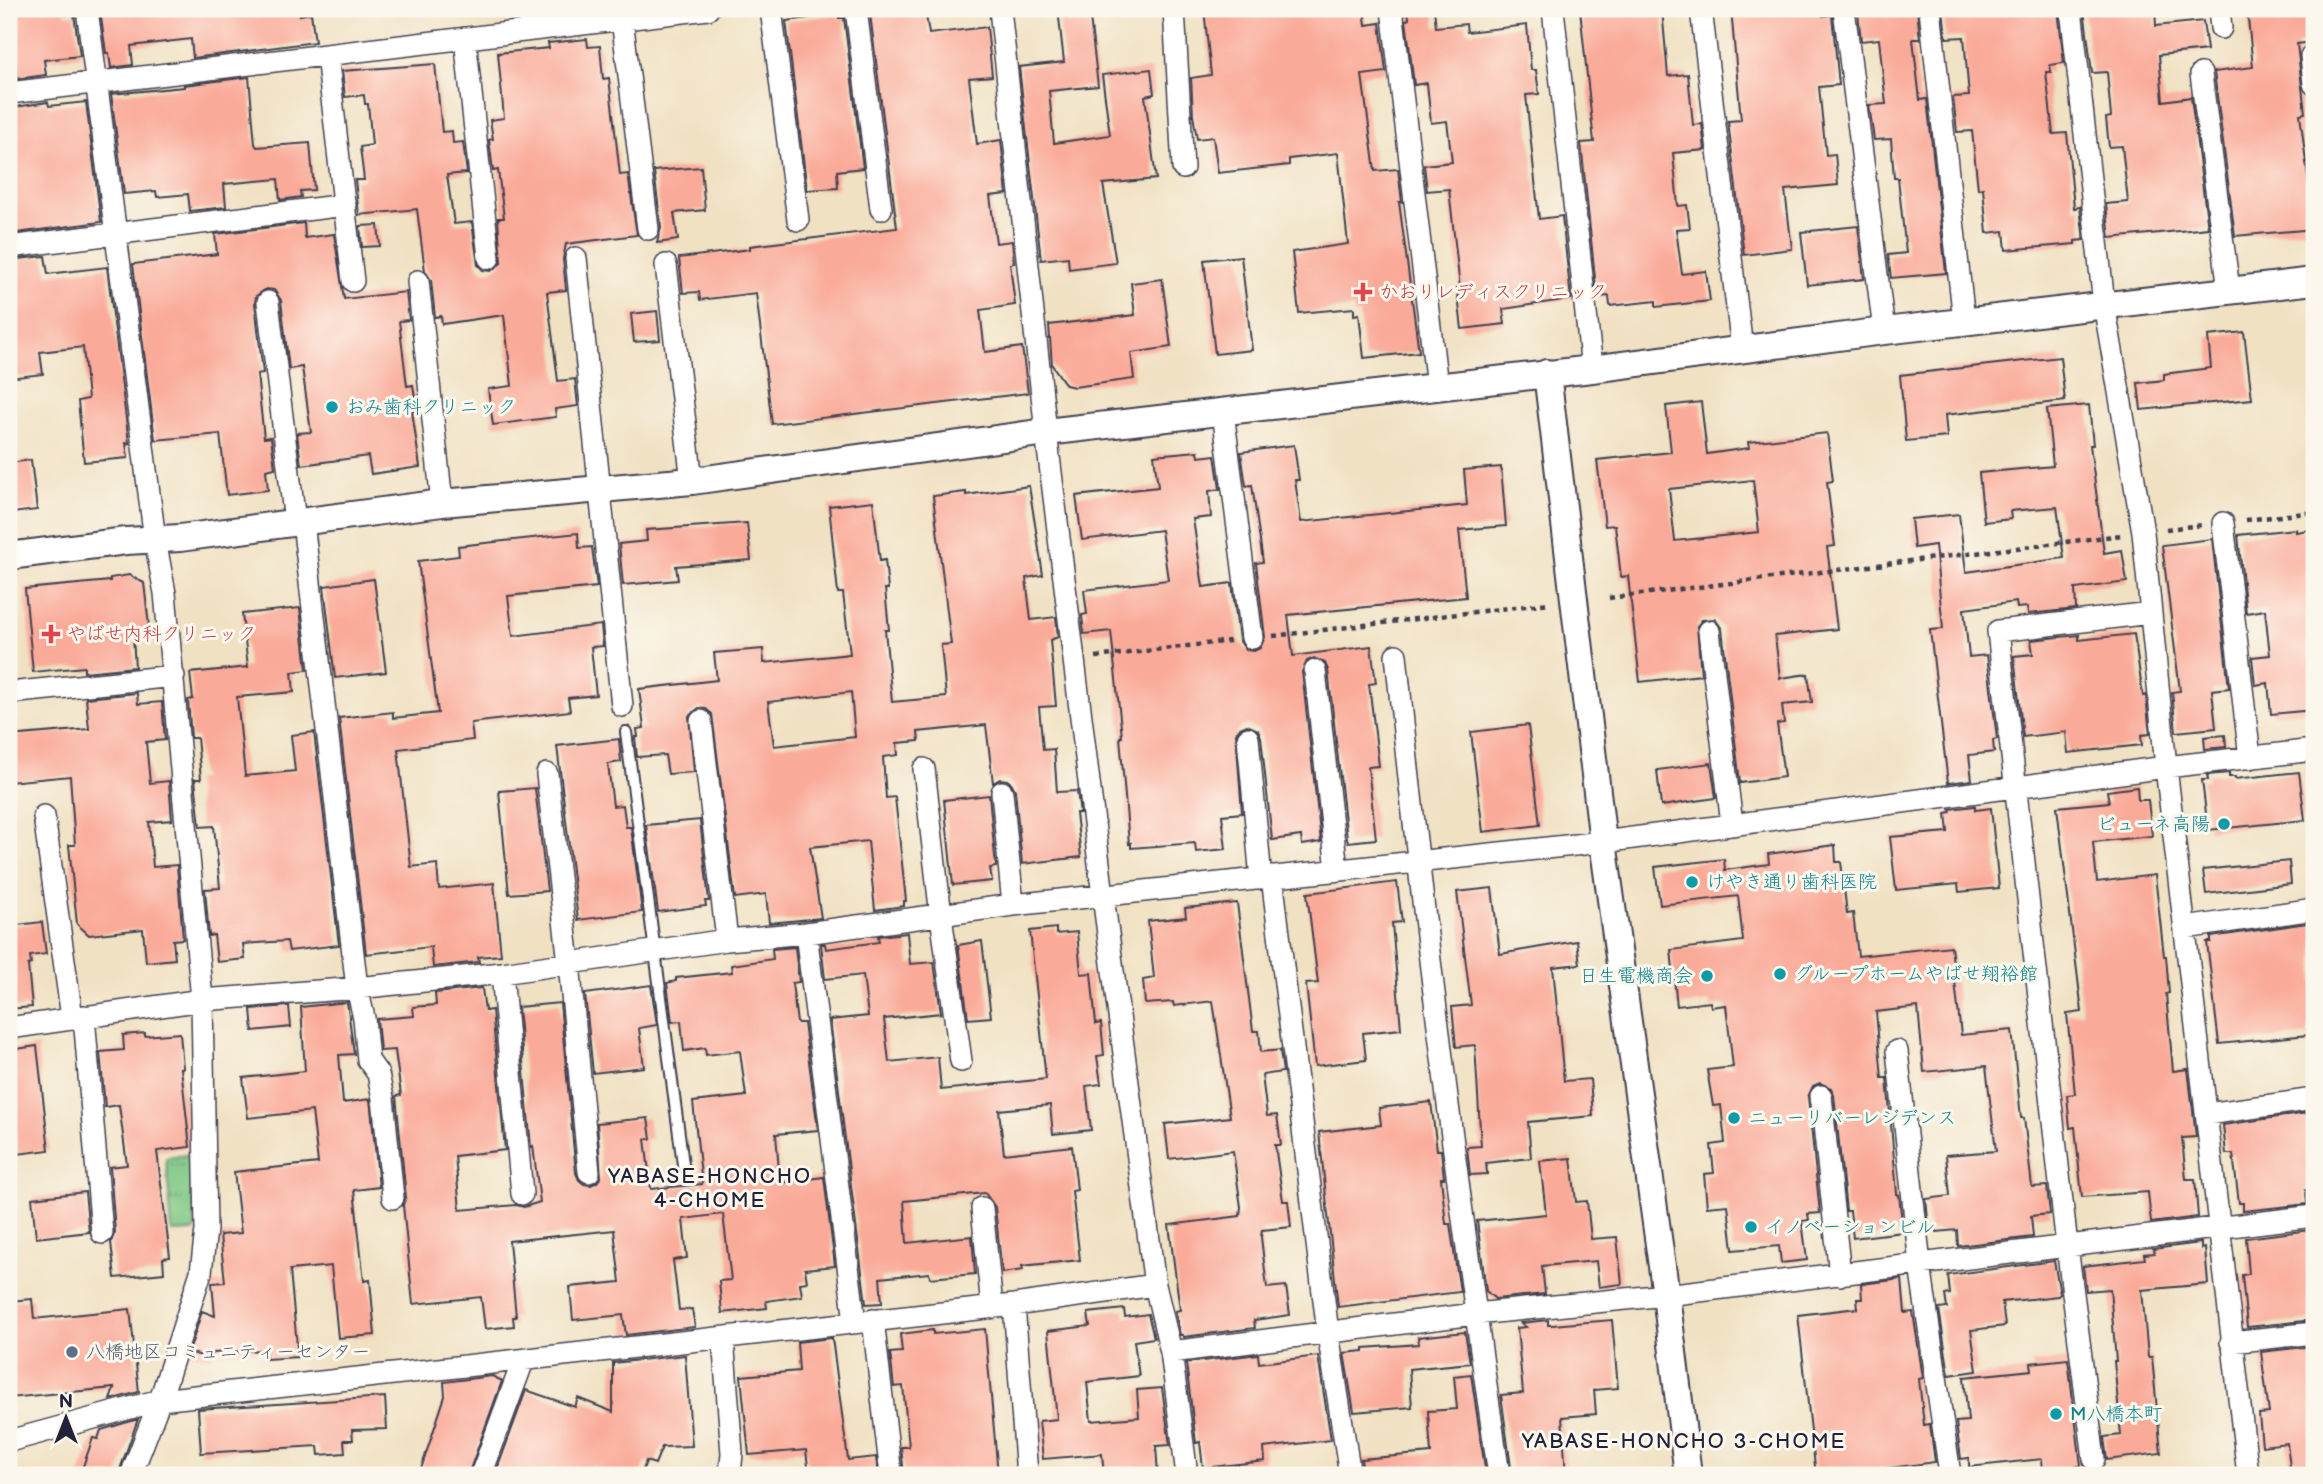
<svg xmlns="http://www.w3.org/2000/svg" width="2323" height="1484" font-family="'Balsamiq Sans','Klee One',sans-serif">
<defs>
<pattern id="grass-tufts" width="24" height="20" patternUnits="userSpaceOnUse" patternTransform="scale(1.75)"><rect width="24" height="20" fill="#7ec784"/><path d="M3 7l-1-3M5 7V3M7 7l1-3M15 17l-1-3M17 17v-4M19 17l1-3" fill="none" stroke="#67a16d"/></pattern>
</defs>
<rect width="100%" height="100%" fill="#fbf7ec"/>
<filter id="ink" filterUnits="userSpaceOnUse"><feTurbulence type="fractalNoise" baseFrequency=".0143" numOctaves="2"/><feDisplacementMap in="SourceGraphic" scale="14" xChannelSelector="R" yChannelSelector="G"/><feConvolveMatrix kernelMatrix="1 2 1 2 8 2 1 2 1" color-interpolation-filters="sRGB"/></filter>
<filter id="wash" filterUnits="userSpaceOnUse"><feTurbulence type="fractalNoise" baseFrequency=".00686" numOctaves="4" result="noise"/><feDisplacementMap in="SourceGraphic" scale="28" xChannelSelector="R" yChannelSelector="G"/><feGaussianBlur stdDeviation="1.57" result="paint"/><feColorMatrix in="noise" values="0 0 0 0 0 0 0 0 0 0 0 0 0 0 0 0 0 1.4 0 .05"/><feComposite in="paint" operator="in"/></filter>
<g filter="url(#wash)">
<rect width="100%" height="100%" fill="#f0e1c3"/>
<path fill="url(#grass-tufts)" stroke="#507460" stroke-width="2" d="M193,1154l2,77 -23,1 -6,-74z"/>
<g id="blocks">
<path fill="#faaa99" fill-rule="evenodd" d="M9,9h56l1,6 8,-1 6,42 -36,4 2,15 -29,4 -2,-17 -6,1z
M120,9h179l1,6 11,-2 4,29 -122,16 -2,-19 -60,7 2,19 -22,3 -2,-15h-3l-6,-42z
M885,9h40l4,25 58,-7 5,49 -23,2 8,66 24,-4 6,54 -17,2 6,47 16,-2 2,22 -4,1 5,41 -35,5 5,42 37,-5 6,46 -256,31 -16,-131 -56,7 -1,-8 -16,1 -4,-35 71,-9v-3l147,-18 -27,-214 16,-2z
M1058,9h31l9,77 -49,5 5,52 56,-8 -8,-60 49,-6 3,25 -9,2 11,83 -53,5 13,79 -47,6 -1,-12 -27,3 -22,-193 45,-5z
M1204,9h160l2,16 14,-2 6,49 -24,3 13,96 23,-2 4,33h-3l20,150 -55,6 -5,-44 -5,1v-7l-55,5 -7,-61 56,-8 -10,-91 -49,6v6l-71,8 -5,-36 -16,2 -4,-24 -2,-37 20,-3z
M1408,9h26l2,18 30,-3 1,8 60,-7 4,45h5l3,24 -13,1 13,124 23,-3 9,83 -68,10 2,15 -43,5 -5,-41h3l-11,-99 -22,2 -3,-26 28,-3 -5,-41 -16,2 -4,-40 -13,2 -8,-65 3,-1z
M1580,9h82l6,67 20,-2 5,51 9,-1 3,26 -32,3 5,53 9,-1 3,23 -14,1 6,45 24,-3 4,30 -54,6v-6l-46,5 -1,-10 -12,1 -16,-154 13,-1z
M1731,9h91l1,7 9,-1 7,70 -20,2 7,68 9,-1 3,31 -53,5 7,59 -48,6 -16,-134 13,-1z
M1865,9h52l3,30h-7l7,61 7,-1 19,174 -55,5 -3,-23 18,-2 -8,-75h-4l-3,-39 -17,1 -5,-35 17,-1 -7,-65 -18,2 -3,-29h7z
M1943,9h115l6,54 -14,2 1,7h-5l7,62 14,-1 7,75 6,-1 4,33 -9,1v3l-69,6 -2,-19 -17,2 -4,-45 -5,1 -6,-58 -15,1 -4,-35 16,-1 -5,-59 -18,1z
M2084,9h71l1,17 47,-5 4,29 -48,5 4,46 28,-4 17,131 -98,10 -4,-34 22,-2 -6,-56 -13,1 -3,-29 5,-1 -4,-45 -15,1z
M2247,9h67v33l-17,2 8,69 -5,1 10,80h4v35l-79,7 -21,-164 39,-5z
M839,14v4h5l19,150 -26,3 1,17 -31,2 -21,-169z
M587,39l1,8 12,-1 3,33 6,-1 11,97 8,-1 9,61 -71,9 -3,15 3,31 -19,2 11,89 17,-2 3,27 -23,3 1,8 -63,8 -5,-36 24,-3 -8,-71 -62,9 -1,-8 -6,1 -4,-37 -6,-9 -8,-62 -58,6 -4,-35h9l-4,-33 12,-2 -4,-41h-3l-1,-9 -19,2 -3,-26 93,-7 7,68 10,-1 1,12 10,-1 4,31 -20,2 7,49 18,-2 6,43 5,5 8,1 10,-8 -3,-45h6l-6,-48 -5,1 -4,-31 4,-1 -3,-19 14,-2 -6,-65 51,-5 -1,-5z
M249,77l6,67 2,3 53,-4 4,47 -14,1 1,6 -21,3 -2,-21 -54,5 2,23 -36,4 -2,-17 -31,3 -1,-6 -32,3 -13,-100 73,-7v-2z
M48,102l1,4 37,-4 15,120 -92,12v-126z
M701,167l4,43 -31,3 4,27 -21,3 4,-16 -7,-56z
M304,223l1,15 29,-4 10,65 62,-7 3,28 -10,1 8,65 6,-1 4,25 -5,1 8,56 -49,7 -3,-18 -67,9 -4,-32 14,-1 -9,-65 -13,2 -8,-69 -7,-10 -8,-1 -10,7 -1,7 8,70 -6,1 7,64 7,-1 4,31 -9,2 2,20 -41,5 -7,-61 -65,6 -22,-176 84,-10 -2,-20z
M378,225l2,21 -18,1 -2,-21z
M1858,226l6,53 -57,6 -6,-53z
M45,256l3,18 59,-7 22,176h-3l2,15 -44,4 -6,-61 10,-2 -5,-52 -43,5 3,22 -34,4v-118z
M1241,256l11,94 -37,4 -11,-94z
M1162,279l9,68 -40,6 3,26 -60,8 -8,-2 -14,-20 -3,-40 86,-10 -4,-32z
M657,311l3,29 -26,2 -3,-28z
M2244,332l8,67 -111,11 -3,-27 26,-3v-6l47,-6 -3,-32z
M2060,357l5,44 -120,14 2,22 -41,4 -6,-66z
M1701,402l6,52 42,-6 -1,-6 79,-9 6,48 -6,1 8,64 -8,1 10,82 -62,7 5,42 28,-4 4,28 -30,3 2,18 -7,1 7,53 -44,6 -18,-154 -7,-10 -13,1 -5,6 4,49 -61,7 -12,-106 -7,1 -6,-52 -10,1 -8,-66 74,-8 -5,-46zM1753,480l6,52 -84,9 -6,-52z
M2089,405l4,40h-3l14,108 18,-3 5,32 -52,7 1,20 -48,5 -1,-7 -10,1 -1,-6 -52,7 5,48 18,-2 10,84 -4,1 1,12 -25,3 3,25 -24,3 -18,-153 13,-1 -8,-84 -21,3 -3,-29 48,-5 7,58 98,-14 -7,-51 -47,4 1,8 -27,3 -5,-49 74,-7 -6,-57z
M1294,445l5,35h-4l6,42 166,-17 -3,-35 37,-3 5,59 -47,4 7,67 -178,18 5,41 78,-10 5,37 -7,1 10,82 -11,1 8,72 -28,3 -1,-3 -19,-169 -3,-7 -11,-5 -7,3 -5,11 19,170 -19,3 -1,-9 -29,4 -11,-103 -3,-7 -11,-5 -7,3 -4,5 6,80 -20,2 4,34 -30,3 -1,-9 -64,5v-5l-2,1 -9,-107h2l-11,-106 -27,3 -2,-19 5,-1 -3,-24 84,-10 -7,-50 -79,10 -6,-44 82,-9 -4,-32 44,-4 1,6 16,-2 5,34 -11,2 2,26 -18,2 10,68 29,-4 7,57 7,10 8,1 6,-3 5,-11 -9,-74 7,-1 -11,-77 -6,1 -5,-34z
M31,460l6,50 -24,3 -4,-50z
M1029,486l14,89 -17,3 5,42 25,-3 2,20 -8,3 6,66 -17,1 4,43 11,-1 3,43 20,-1 3,22h-4l5,44 -59,7 -7,-74 -3,-6 -5,-4 -7,-1 -7,4 -7,-58 -68,7 1,9 -22,2 1,12 -15,2 3,41 9,-1 11,104h-2v5l-29,4 -7,-69 -58,6 11,71 -52,5 -3,-29 -31,4 -23,-184 -6,-5 -7,-1 -10,8 5,56 -26,2 -3,-19 -28,2 -2,-20h3l-1,-8 7,-1 -5,-39 78,-9 -3,-27 49,-4 1,14 86,-9 -7,-61h-5l-9,-87 44,-5 7,60 5,-1 3,29h-3l4,41h-4l7,72 54,-5 -5,-52 10,-1 -18,-148 33,-4v3zM851,692l4,45 -81,9 -6,-44z
M747,523l4,37 -75,6 2,14 -55,5 -4,-41 28,-3 -1,-11z
M2296,529v3l18,-3v181l-43,4 -3,-31 -13,2 -3,-28 18,-2 -5,-45 -19,3 -8,-78z
M578,533l1,15 13,-1 5,40 -89,9 5,40 88,-11 2,21 -12,1 5,48 -28,3 2,13 -99,12 2,17 -75,9 13,118 26,-3 2,25 55,-6 7,72 -23,2 1,5 -46,5 -2,-20 -65,7 -27,-236 54,-6v6l45,-5 -20,-152 41,-5 -1,-10z
M2212,539l17,149 -17,2 4,38 -40,4 -4,-40 8,-1 -18,-146z
M129,575l15,8 6,52 -17,2 2,30 -51,5v-5l-51,5 -8,-83 85,-8v-3z
M374,579l12,93 -51,6 -11,-92z
M300,608l7,62 -15,2 2,20 -57,5 8,79 50,-5 -4,-36 23,-3 25,213 -50,6 -2,-10 -44,3 2,15 -28,3 -3,-27 -5,1 -4,-47 15,-1 -6,-62 -14,1 -5,-48h6l-4,-41h-6l-3,-38 5,-1 -3,-26 58,-6 -6,-53z
M2134,634l9,62 3,-1 4,39 -9,1 1,10 -74,8 -2,-21 -43,5 -9,-81 19,-2 -2,-14 48,-5v5z
M137,693l1,11 24,-2 3,38 -19,2 4,41 19,-2 3,39 -23,2 4,45 24,-2 6,74 -10,1 2,19 -29,3 -3,-33 -54,6 -12,-11 -8,-79h6l-5,-69 -61,6v-46l80,-7 -3,-31z
M1528,725l12,100 -57,7 -12,-100z
M2225,735l1,12 -21,2 -1,-12z
M619,739l2,23 -13,2 5,42 10,-1 3,22h5l11,85 -64,8 -21,-174z
M1711,763l5,35 -55,8 -4,-36z
M2299,772l6,48 -97,10 -6,-50h6l-1,-5 22,-2v4h6v2z
M2137,787l1,13h10l4,36 -59,6 4,40 58,-7 9,81h2l3,37 -3,1 7,77 15,-2 8,68 -14,1 4,41h9l3,38 -47,6 -3,-31 -66,5 -7,-70 -5,1 -3,-33 8,-1 -8,-80 15,-2 -25,-205 52,-5 -2,-11z
M535,788l12,103 -38,3 -10,-103z
M989,795l7,72 -6,1 2,13 -39,4 -9,-85z
M1975,806v4l16,-2 8,80 -40,4 -1,-8 -62,6 -6,-53 58,-5 -2,-19 5,-1 -1,-3z
M700,820l9,81h-4l1,5 -48,6 -12,-87z
M1835,845l1,17h5l6,52 6,-1 5,43 93,-10 10,89 51,-5 9,88h3l8,69 15,-1 3,28 -19,2 2,21 -75,9 -1,-16 -20,2 -1,-3 -7,1 -3,-31 24,-3 -4,-41 50,-4 -10,-85 -62,6 -6,-65 -42,5 6,66h5l10,116 2,1 4,37 -50,6 -3,-27h-4l-12,-116 -3,-7 -11,-5 -7,3 -5,11 12,116 -12,1 1,6 -7,1 5,39 -26,3 -2,-17 -46,4 -5,-45 -21,2 -3,-33 10,-1 -3,-28 14,-2 -4,-38 -8,1 -6,-36 26,-3 -7,-62 -15,2 -1,-5 -33,4 -6,-56 72,-9 -5,-45 -78,9 -5,-38 69,-8 1,11 44,-6 -1,-10z
M2289,861l2,23 -85,10 -3,-24z
M1397,882l5,40 -10,1 9,106 -38,4 3,27 -51,6 -9,-82 12,-1 -11,-90z
M1492,888l8,66 77,-13 3,23 -27,3 11,114 26,-2 3,37 -65,6 3,36 -45,5 1,11 -17,1 -3,-28 14,-1 -6,-101 -19,2 -4,-40 19,-2 -14,-113z
M1237,903l16,128h6l2,21 19,-2 3,22 -21,3 5,41 10,-1 4,30h-6l8,56h5l3,26 -29,3 -1,7 6,51 19,-2 4,29 -36,5 1,8 -72,9v-2h-3l-5,-24 5,-1 -11,-85 71,-9 1,-9 -8,-56 -64,8 -4,-35 65,-7 -17,-116 -39,5 -1,-4 -28,2 -2,-24 11,-2 -6,-57 38,-4 -1,-9z
M42,922l4,32 -16,2 1,8 -3,1 4,42 -23,2v-83z
M2314,922v106l-7,1 1,6 -89,9 -12,-102h4v-5z
M1056,928v6l21,-2 4,42 10,-1 5,51 5,-1 3,32 -7,1 4,28 -15,2 5,44 -38,4 -3,-29 -51,5 5,44 68,-8 5,44 -5,1 8,69 -58,6 1,4 -21,3 -7,-66 -10,-14 -81,8 3,42 65,-7 3,38 -45,4 -1,-5 -49,5 2,25 -16,1 -36,-284 38,-4 -5,-41 -38,4 -4,-35h4l1,5 53,-7 -1,-6 29,-3 3,31 24,-2 7,51 -57,6 5,43 49,-5 3,33 105,-11 -16,-148z
M982,941l9,76 -23,2 -10,-74z
M795,947l4,35 -7,1 5,40h7l14,107 -42,4 4,49 44,-6 11,89 -30,3 2,13 -7,1 2,13 -36,5 1,7 -45,5 -3,-32 12,-1 -8,-66 -40,5 4,39 -14,2 6,50 13,-1 3,18 -69,8 -3,-20 -50,5 -3,-33 50,-5 -6,-52 -105,11 7,76h-3l1,9 -29,3 -4,-32 -68,7 -10,-99 3,-8 -10,-101 5,-1 -6,-45 -15,1 -3,-32 37,-3 -1,-9 23,-2 -1,-12 47,-5 3,23 7,-1 13,140 -50,6 5,54 56,-5 8,2 16,-5 -7,-56 -2,1 -13,-140 42,-4 16,170 3,7 5,4 7,1 6,-3 4,-5 -4,-54 51,-5 3,21h-6l6,50 51,-5 -9,-82 53,-6 -6,-45 -34,4 -1,-7 -21,3 -3,-30 -9,1 -5,-39 9,-2v-3l56,-6 -1,-7 42,-6 -1,-10z
M651,985l6,40 -18,3 5,39 -51,6 -8,-79z
M347,1002l7,52 -15,1 4,48 27,-4 9,88 -25,3 10,91 6,-1 5,55 -37,3 -7,-72 -41,4 8,87 -32,2 -1,-9 -52,3 -2,6 -22,-7 13,-41 13,5 -3,-33 13,-1 -5,-47 21,-2 -7,-61 84,-9 -6,-52 -64,7 -5,-40 62,-7 -4,-64z
M289,1006l2,21 -38,4 -2,-22z
M145,1033v3l35,-3 3,35h-2l9,79 -33,4 13,106 -7,1 1,15 -49,5 -4,-36 4,-10 -5,-65 17,-2 -8,-60 -14,2 -5,-55 24,-2 -1,-15z
M37,1046l12,104 -31,4 -9,-78v-26z
M1431,1102l6,48h4l3,28h-3l5,46h4l10,68 -122,15 -19,-175 62,-7 -2,-17z
M2314,1112v77l-8,1 1,14 -64,7v-8h-4l-6,-49h-7l-3,-29z
M1571,1158l5,44 11,-1 4,38 26,-2 5,47 -23,3 -3,-26 -54,5 3,28 -50,5 -9,-8 -9,-70 69,-7 -6,-53z
M85,1192l4,40 -53,6 -4,-40z
M2310,1230l1,4h3v86l-67,7 -5,-52 7,-1 -3,-36z
M2201,1243v6l4,-1 3,36 -66,6 6,67h4l9,96 -54,7 -3,-23 17,-2 -7,-74h2l-6,-72 -24,2 -3,-25 62,-7 -1,-5 10,-1 -1,-4z
M2054,1261l6,33 -2,2 -56,6 3,24 -34,4 6,41 -28,4 -10,-66 8,-1 -2,-13 5,-1 -2,-19z
M1902,1279l3,34 8,-1 10,66 -4,1 5,46 6,-1 5,38 -68,9 1,4h-52l-18,-160 60,-7 -1,-9h5l-1,-15z
M32,1299l2,20 96,-10 9,83 -29,8 4,-12 -105,10v-97z
M1124,1309l1,8 23,-3 6,24 -20,3 5,35 -52,6 4,39 48,-4 -2,-27 25,-2 8,57 -14,1 2,29h-54l-2,-21 -59,5 -4,-38 18,-2 -9,-88 42,-5 -2,-13z
M1548,1320v5h4l60,-5 6,68 -24,2 2,24 -34,3 4,58h-54l-11,-80 22,-2 -6,-65 9,-1 -5,-4z
M985,1329l13,146h-94l-3,-28h8l-6,-61 -9,1 -4,-34 12,-1 -2,-18 33,-4v4z
M1465,1332l5,31 -61,6 3,38 -58,5 -10,-59 20,-2v-3l55,-4 -1,-7z
M832,1338l16,122 28,-3 2,18h-36v-3l-33,3 -3,-25 -57,5 -8,-79 58,-5 -2,-29z
M2314,1346v129h-23l-4,-32 -25,3 -3,-32 10,-1 -8,-61z
M1258,1354l1,9 59,-7 13,84 -67,8 1,13 -62,7 -3,-26 -4,1 -10,-80z
M685,1355l7,91 -30,1 -7,17 -9,-3 -5,14h-24l-25,-9 -1,9h-96l31,-85 49,17 3,-9 35,14v-49z
M2068,1359l13,107 -38,4 -1,-11 -73,8v-9l-8,1 -5,-37 12,-1 -4,-44 68,-7 -1,-7z
M1471,1374l15,101h-123l-2,-16 70,-6 -3,-42 29,-2 -3,-33z
M492,1376l10,5 -34,94h-49l26,-79 -1,-14z
M385,1397l2,32 -35,1 1,10h-9l1,13 -26,2 -1,-9 -117,7 -3,-44z
M138,1419l-20,56h-38l13,-37 5,1 3,-9z"/>
</g>
</g>
<g filter="url(#ink)">
<use href="#blocks" fill-opacity="0" stroke="#413f4f" stroke-width="2"/>
<g fill="none" stroke-linecap="round" stroke-linejoin="round">
<g stroke="#413f4f" stroke-width="14">
<path id="service" d="M626,732l58,440"/>
</g>
<g stroke="#413f4f" stroke-width="24">
<path id="minor" d="M87,9l68,531 10,53 37,407 4,230 -5,42 -41,128 -29,75
M771,9l27,211
M856,9l25,200
M1000,9l46,423 57,464 52,389 16,67 16,123
M1174,9l9,159
M1392,9l45,377
M1553,9l39,360
M1701,9l41,340
M1844,9l40,322
M1930,9l34,312
M2071,9l33,295 39,228 23,235 82,708
M2219,9l2,19
M622,19l26,210
M465,38l24,220
M327,55l26,226
M2311,56l3,28
M2201,74l28,216
M9,93l699,-84
M9,247l336,-42
M576,258l46,448
M666,265l26,216
M418,281l24,222
M268,302l27,220
M1223,412l29,226
M303,522l54,466 7,30 4,42 10,14 5,24 10,100
M2223,523l27,235
M1709,631l23,194
M1396,655c28,274 63,548 103,820
M1315,671l22,199
M9,693l165,-17
M701,721l26,219
M1248,738l13,141
M924,769l17,147 20,145
M547,774l22,189 20,209
M1002,792l11,113
M44,816l28,202
M1272,877l56,456 22,142
M2185,928l129,-19
M806,933l49,389
M502,973l20,221
M84,1016l18,217
M9,1028l193,-28 155,-12 145,-15 225,-33 79,-7 207,-28 590,-63 563,-75 148,-17
M1897,1051l23,214 30,210
M1821,1096l19,179
M2207,1114l107,-15
M982,1208l10,99
M1014,1305l13,170
M873,1320l18,155
M723,1338l9,115 -2,22
M2231,1342l83,-9
M1171,1352l304,-38 191,-19 648,-79
M9,1441l151,-41 854,-95 141,-20
M2094,1459l-27,-213 -69,-615 153,-18
M481,1475l42,-114"/>
</g>
<g stroke="#413f4f" stroke-width="30">
<path id="tertiary" d="M1547,373l56,469 63,453 22,180
M9,556l117,-15 54,-3 262,-35 250,-22 354,-49 546,-63 284,-37 438,-51"/>
</g>
<path stroke="#413f4f" stroke-width="4.5" stroke-dasharray="5 5" stroke-linecap="butt" d="M2246,520l68,-8
M2166,529l36,-4
M1609,598l513,-63
M1273,636l277,-33
M1096,657l134,-16"/>
<use href="#service" stroke="#fff" stroke-width="10"/>
<use href="#minor" stroke="#fff" stroke-width="21"/>
<use href="#tertiary" stroke="#fff" stroke-width="26"/>
</g>
</g>
<g fill="#e0444e" stroke="#fbf7ec" stroke-width="2.5">
<path d="M1359.5 281.5h7v7h7v7h-7v7h-7v-7h-7v-7h7z"/>
<path d="M47.5 623.5h7v7h7v7h-7v7h-7v-7h-7v-7h7z"/>
</g>
<g fill="#0f9aa8" stroke="#fbf7ec" stroke-width="2.5">
<circle cx="332" cy="407" r="7"/>
<circle cx="2224" cy="824" r="7"/>
<circle cx="1692" cy="882" r="7"/>
<circle cx="1780" cy="974" r="7"/>
<circle cx="1707" cy="976" r="7"/>
<circle cx="1734" cy="1118" r="7"/>
<circle cx="1751" cy="1227" r="7"/>
<circle cx="2056" cy="1414" r="7"/>
</g>
<circle fill="#5c6f8a" stroke="#fbf7ec" stroke-width="2.5" cx="72" cy="1352" r="7"/>
<g text-anchor="middle" dominant-baseline="central" stroke-width="6" stroke-linejoin="round" paint-order="stroke">
<g font-size="19" fill="#be3a42" stroke="#fbf7ec" text-anchor="start">
<text x="1379" y="292">かおりレディスクリニック</text>
<text x="67" y="634">やばせ内科クリニック</text>
</g>
<g font-size="19" fill="#0d838f" stroke="#fbf7ec" text-anchor="start">
<text x="346" y="407">おみ歯科クリニック</text>
<text x="2210" y="824" text-anchor="end">ビューネ高陽</text>
<text x="1706" y="882">けやき通り歯科医院</text>
<text x="1794" y="974">グループホームやばせ翔裕館</text>
<text x="1693" y="976" text-anchor="end">日生電機商会</text>
<text x="1748" y="1118">ニューリバーレジデンス</text>
<text x="1765" y="1227">イノベーションビル</text>
<text x="2070" y="1414">M八橋本町</text>
</g>
<g font-size="19" fill="#4e5e75" stroke="#fbf7ec" text-anchor="start">
<text x="86" y="1352">八橋地区コミュニティーセンター</text>
</g>
<g font-size="21" letter-spacing="2" fill="#22223b" stroke="#fbf7ec">
<text x="710" y="1176">YABASE-HONCHO<tspan x="710" dy="24">4-CHOME</tspan></text>
<text x="1684" y="1441">YABASE-HONCHO 3-CHOME</text>
</g>
</g>
<rect width="2323" height="1484" fill="none" stroke="#fbf7ec" stroke-width="35"/>
<g transform="translate(66 1418)" stroke="#fbf7ec" stroke-width="5" paint-order="stroke">
<path d="M0-5L12 26L0 18L-12 26Z" fill="#22223b"/>
<text y="-10" font-size="19" font-weight="bold" text-anchor="middle" fill="#22223b">N</text>
</g>
</svg>
